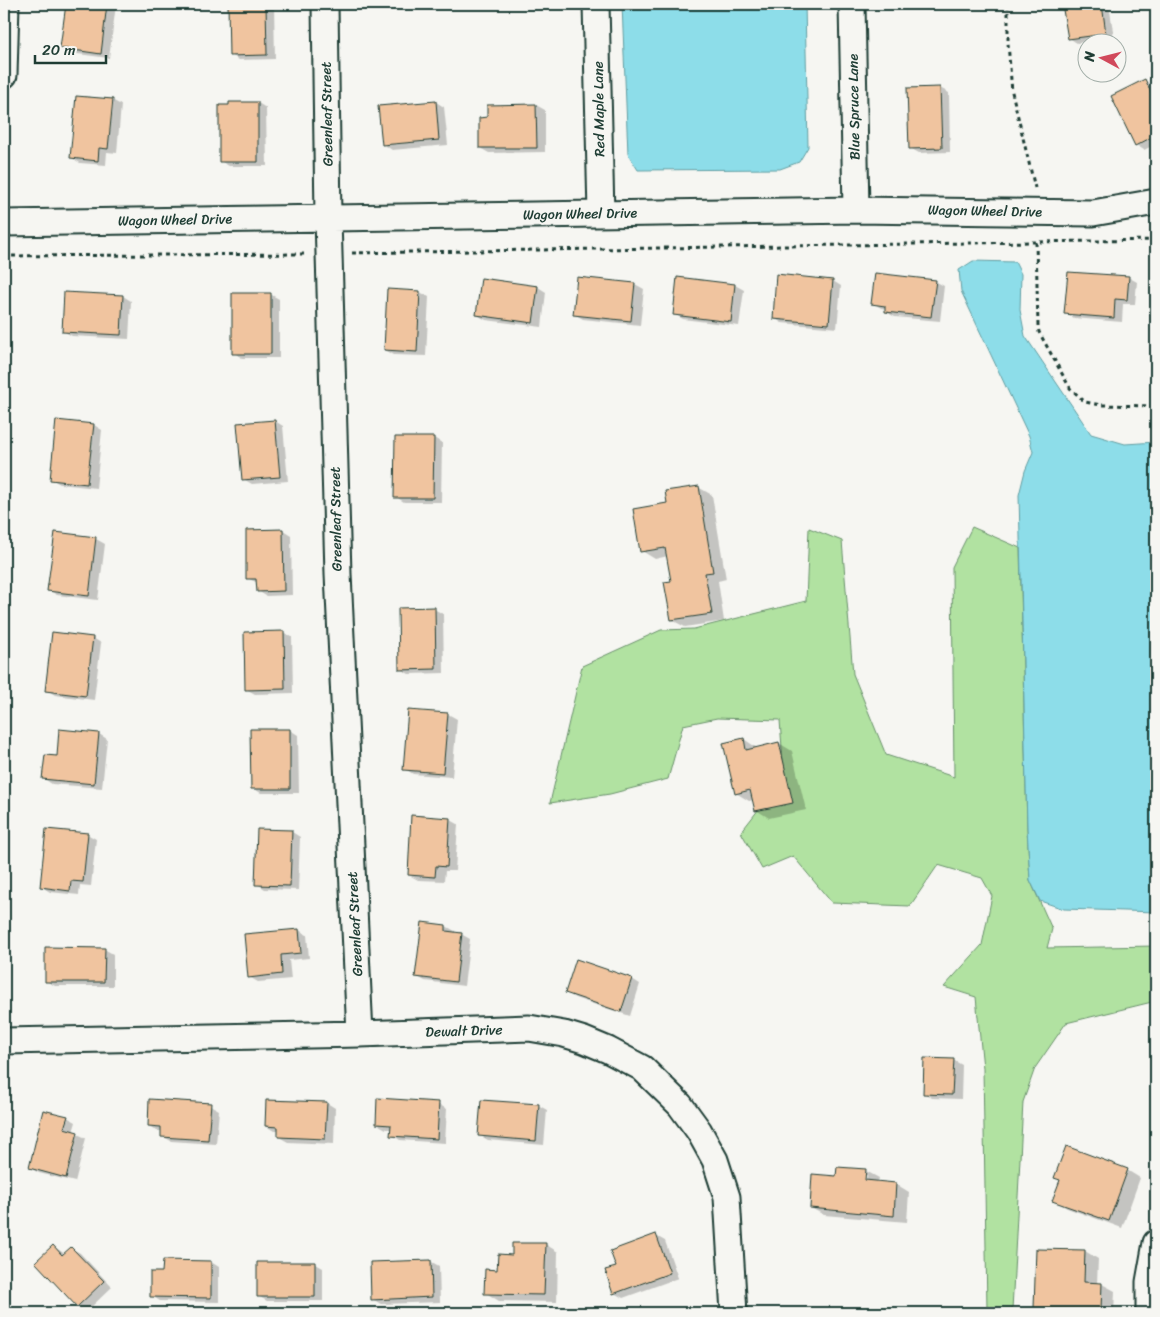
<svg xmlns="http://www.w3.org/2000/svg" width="1160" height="1317" font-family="Sriracha,sans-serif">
<rect width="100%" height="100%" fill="#f6f6f2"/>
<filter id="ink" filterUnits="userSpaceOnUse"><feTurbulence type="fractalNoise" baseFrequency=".02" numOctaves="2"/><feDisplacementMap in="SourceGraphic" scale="10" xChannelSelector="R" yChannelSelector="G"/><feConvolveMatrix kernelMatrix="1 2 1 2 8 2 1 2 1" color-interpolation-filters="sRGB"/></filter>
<g filter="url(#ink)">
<path fill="#b1e2a1" stroke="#68906a" d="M972,527l48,21 7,280 3,52 22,49 -5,19 109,-2v55l-90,22 -31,45 -12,34 -11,208 -25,-1 -4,-241 -7,-71 -32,-10 38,-42 10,-49 -10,-18 -44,-13 -28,41 -78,-3 -39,-47 -31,13 -21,-37 43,-55 -4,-57 -63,-2 -34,7 -15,54 -58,15 -60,9 32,-137 79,-36 33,-1 112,-28 3,-73 33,13 11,133 33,81 68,22 -2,-210z"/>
<path fill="#8ddde9" stroke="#619da1" d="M622,4h183l3,143 -9,15 -19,7 -142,1 -10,-16z
M973,261l42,1 6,12 -1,36 5,26 66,98 34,10 31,-2v470l-92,-3 -24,-8 -10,-21 -3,-52 -8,-333 6,-24 8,-19 -4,-16 -68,-145 -2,-21z"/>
<path fill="#0003" fill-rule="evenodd" d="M68,4h45l3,1 -7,53 -39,-5 -8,-5z
M230,4h44l1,55 -36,1 -8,-5z
M384,4h38v4z
M1064,4h45l5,34 -37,5 -8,-5z
M1145,81l8,5 3,6v52l-12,6 -8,-5z
M940,88l9,5 1,59 -31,1 -9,-5 -1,-59z
M112,100l9,5 -4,48 -10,-1 -1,13 -26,-2 -8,-5z
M436,102l8,5 4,38 -56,5 -9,-6z
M258,103l8,5 1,58h-38l-9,-5z
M536,105l9,5v42l-56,1 -9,-5 9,-29 -1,-13z
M1128,277l9,5 -2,22h-12l-1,18 -48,-4 -8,-5z
M578,278l57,6 9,5 -4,36 -57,-6 -9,-5z
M679,278l56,7 9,5 -5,36 -56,-7 -9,-5z
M833,281l8,5 -4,42 -55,-5 -8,-5z
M935,281l9,5 -4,35 -45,-4 -9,-5 1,-3 -6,-1 -8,-5z
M538,287l8,5 -4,35 -56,-7 -9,-5z
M388,291l32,1 9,5 -3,59 -32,-1 -9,-5z
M270,294l9,5v59h-37l-8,-5z
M123,296l8,5 -2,38 -57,-3 -9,-5z
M275,421l8,5 5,55 -36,3 -9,-5z
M94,425l8,5 -6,58 -36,-4 -9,-5z
M434,438l8,5 -1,59h-37l-8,-5z
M698,487l14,8 14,84 -8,2 6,40 -39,6 -13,-7v-38l-4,-26 -13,3 -13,-8 26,-47z
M283,530l8,5 1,60 -26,1 -8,-5v-8l-11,-5z
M56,534l40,5 9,5 -7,56 -41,-5 -8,-5z
M434,609l9,5 1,59 -35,1 -9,-5z
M283,632l9,5 1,56 -38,1 -9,-5z
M93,638l8,5 -7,57 -39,-5 -8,-5z
M409,711l39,3 9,5 -5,58 -39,-3 -8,-5z
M290,730l8,5 1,58h-38l-9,-5z
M99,734l8,5 -5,49 -50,-4 -8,-5 14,-22z
M744,739l13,9 22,-5 13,8 14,59 -37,8 -13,-8 -2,-10 -5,1 -13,-8z
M449,819l9,5 -3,47h-10l-1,10 -26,-1 -9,-5z
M292,832l8,5 -2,53 -33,-1 -8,-5z
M87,834l9,5 -5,47 -11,-1 -1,10 -29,-3 -8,-5z
M423,923l23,3 9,5 -1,3h7l9,5 -6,47 -39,-5 -9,-5z
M299,930l8,5 2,23 -20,2 2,19 -33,3 -9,-5z
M104,949l9,5v32h-58l-9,-5z
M577,961l55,18 8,5 -10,32 -55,-18 -8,-5z
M953,1060l9,5 -1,34 -29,-1 -8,-5z
M327,1103l8,5 -1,36 -46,-2 -9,-5v-6h-5l-8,-5z
M438,1104l9,5 -2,34 -45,-3 -8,-5v-6h-6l-9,-5z
M210,1105l9,5 -3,34 -45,-3 -9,-5v-5h-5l-8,-5z
M538,1105l9,5 -3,35 -56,-5 -9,-5z
M67,1117l9,5 -3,10 13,6 -11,44 -36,-9 -9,-5z
M1127,1170l13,8 -18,50 -55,-20 -13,-8z
M866,1171l13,7 -1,4 18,2 13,8 -2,30 -83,-7 -13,-7 26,-30zM864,1175h3l-1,11z
M656,1236l9,5 13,37 -55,20 -9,-5z
M545,1244l13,8 -1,50 -58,-1 -13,-8 13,-22 14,-15z
M53,1246l12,8 6,-6 9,5 32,34 -25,24 -9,-5z
M1085,1251l13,8 -1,25h5l13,7 -1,22h-68l-10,-6z
M430,1261l9,5 1,36 -59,2 -9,-5z
M211,1262l8,5v35l-59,-1 -8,-5z
M314,1263l9,5v33h-56l-9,-5z"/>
<path fill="#f0c49f" stroke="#1f3d34" d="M66,4h41l-6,50 -41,-6z
M228,4h38l1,51 -38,1z
M1062,4h40l4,30 -38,5z
M1145,79l11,24v32l-21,11 -24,-50z
M940,87l2,61 -33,1 -2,-61z
M76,96l37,3 -5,50 -9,-1 -1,13 -28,-3z
M436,101l3,39 -57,5 -4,-39z
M229,102h29v60h-39v-57h10z
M536,104l1,44h-58v-30l8,-1v-12z
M1068,272l61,4 -2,24 -12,-1 -1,19 -50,-4z
M875,273l61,7 -5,37 -46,-5v-6l-14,-2z
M776,274l57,6 -4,44 -56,-5z
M577,277l58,6 -4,38 -58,-6z
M677,277l58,7 -4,38 -58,-7z
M481,278l57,8 -5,37 -57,-8z
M387,289l33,2 -3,61 -33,-2z
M64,292l59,3 -2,40 -59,-3z
M232,293h39v61h-39z
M56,420l38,4 -7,60 -37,-4z
M275,420l5,57 -38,3 -5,-57z
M395,437h39l-1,61h-39z
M699,486l14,86 -8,1 7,41 -41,6 -7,-38 7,-1 -6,-33 -25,4 -7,-43 34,-6 -2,-12z
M283,529l1,62 -27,1 -1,-13h-10v-49z
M55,532l41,5 -7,59 -42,-5z
M435,607l1,62 -37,1 -1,-62z
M284,631l1,58 -40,1 -1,-58z
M52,632l41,5 -7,59 -41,-5z
M408,710l40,3 -5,60 -40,-3z
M59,729l40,4 -5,51 -52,-5 3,-24 12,1z
M250,729h40v60h-39z
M744,738l2,12 33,-8 14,61 -38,8 -5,-21 -15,4 -12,-51z
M411,815l39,3 -3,49 -11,-1 -1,11 -27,-2z
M46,829l42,4 -5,49 -12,-1 -1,10 -30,-4z
M257,829l35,1 -2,56 -35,-1z
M422,922l24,3v6l16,2 -6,49 -41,-5z
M299,929l2,24 -20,2 1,19 -34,4 -4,-44z
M45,947l60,1 -1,34h-59z
M576,959l56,19 -11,34 -56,-19z
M924,1058l30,1 -2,36 -29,-1z
M377,1098l62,4 -2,37 -47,-3 1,-11 -15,-1z
M149,1099l62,4 -3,37 -47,-3v-10l-13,-1z
M266,1100l61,2 -2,37 -47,-2v-10l-13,-1z
M481,1100l58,4 -3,37 -58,-5z
M43,1110l25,6 -4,12 14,4 -12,46 -37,-10z
M1066,1146l62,23 -19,52 -57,-20 8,-21 -6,-2z
M837,1167l29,2 -1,11 31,3 -2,33 -84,-8 2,-34 24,2z
M656,1234l14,39 -57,21 -8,-24 11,-3 -6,-16z
M512,1243h34l-2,52 -60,-1 1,-25 12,1 1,-16 14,1z
M53,1245l9,10 9,-8 33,34 -27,26 -42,-45z
M1036,1249l49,1 -1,32 18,1 -1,27 -67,-2z
M163,1260l48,1v37l-61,-1v-25h12z
M431,1260l1,37 -61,3 -1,-38z
M257,1262h58v35h-58z"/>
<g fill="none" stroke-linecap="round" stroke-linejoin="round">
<g stroke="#1f3d34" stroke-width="29">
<path id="minor" d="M325,4l3,214 10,356 22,460
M596,4l5,210
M852,4l4,206
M4,75l2,-71
M4,223l852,-13 237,3 63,-11
M4,1041l356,-7 169,-6 35,6 20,6 24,10 34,18 38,37 19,26 16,29 12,37 7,116
M1149,1313v-31l7,-39"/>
</g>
<path stroke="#1f3d34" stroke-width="3" stroke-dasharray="4 4" stroke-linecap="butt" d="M1008,4v39l4,49 23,96
M1036,242l2,84 1,6 31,56 15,14 16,3 55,1
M352,253l804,-13
M4,256l302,-2"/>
<use href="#minor" stroke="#f6f6f2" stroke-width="25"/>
</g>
</g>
<g text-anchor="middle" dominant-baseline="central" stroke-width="4" stroke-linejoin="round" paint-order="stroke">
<g font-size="14" fill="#1f3d34" stroke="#f6f6f2">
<text transform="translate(854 107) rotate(-91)">Blue Spruce Lane</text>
<text transform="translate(599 109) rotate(-91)">Red Maple Lane</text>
<text transform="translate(327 114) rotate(-91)">Greenleaf Street</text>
<text transform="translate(985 211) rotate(1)">Wagon Wheel Drive</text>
<text transform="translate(580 214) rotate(-1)">Wagon Wheel Drive</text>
<text transform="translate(175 220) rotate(-1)">Wagon Wheel Drive</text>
<text transform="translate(336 519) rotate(-91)">Greenleaf Street</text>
<text transform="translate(355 924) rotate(-93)">Greenleaf Street</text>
<text transform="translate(464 1031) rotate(-2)">Dewalt Drive</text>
</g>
</g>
<rect width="1160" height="1317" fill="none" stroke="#f6f6f2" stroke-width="20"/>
<rect x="10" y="10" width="1140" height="1297" fill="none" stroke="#1f3d34" stroke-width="2" filter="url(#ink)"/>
<g transform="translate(1102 58) rotate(277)"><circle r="24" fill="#f6f6f2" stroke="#a0aca6"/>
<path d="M0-4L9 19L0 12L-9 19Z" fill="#d1495b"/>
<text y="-8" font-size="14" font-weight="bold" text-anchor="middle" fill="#1f3d34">N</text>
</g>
<path d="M35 55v8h71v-8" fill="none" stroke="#1f3d34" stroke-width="2.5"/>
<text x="42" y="55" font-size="15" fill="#1f3d34" stroke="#f6f6f2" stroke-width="4" paint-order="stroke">20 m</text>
</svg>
